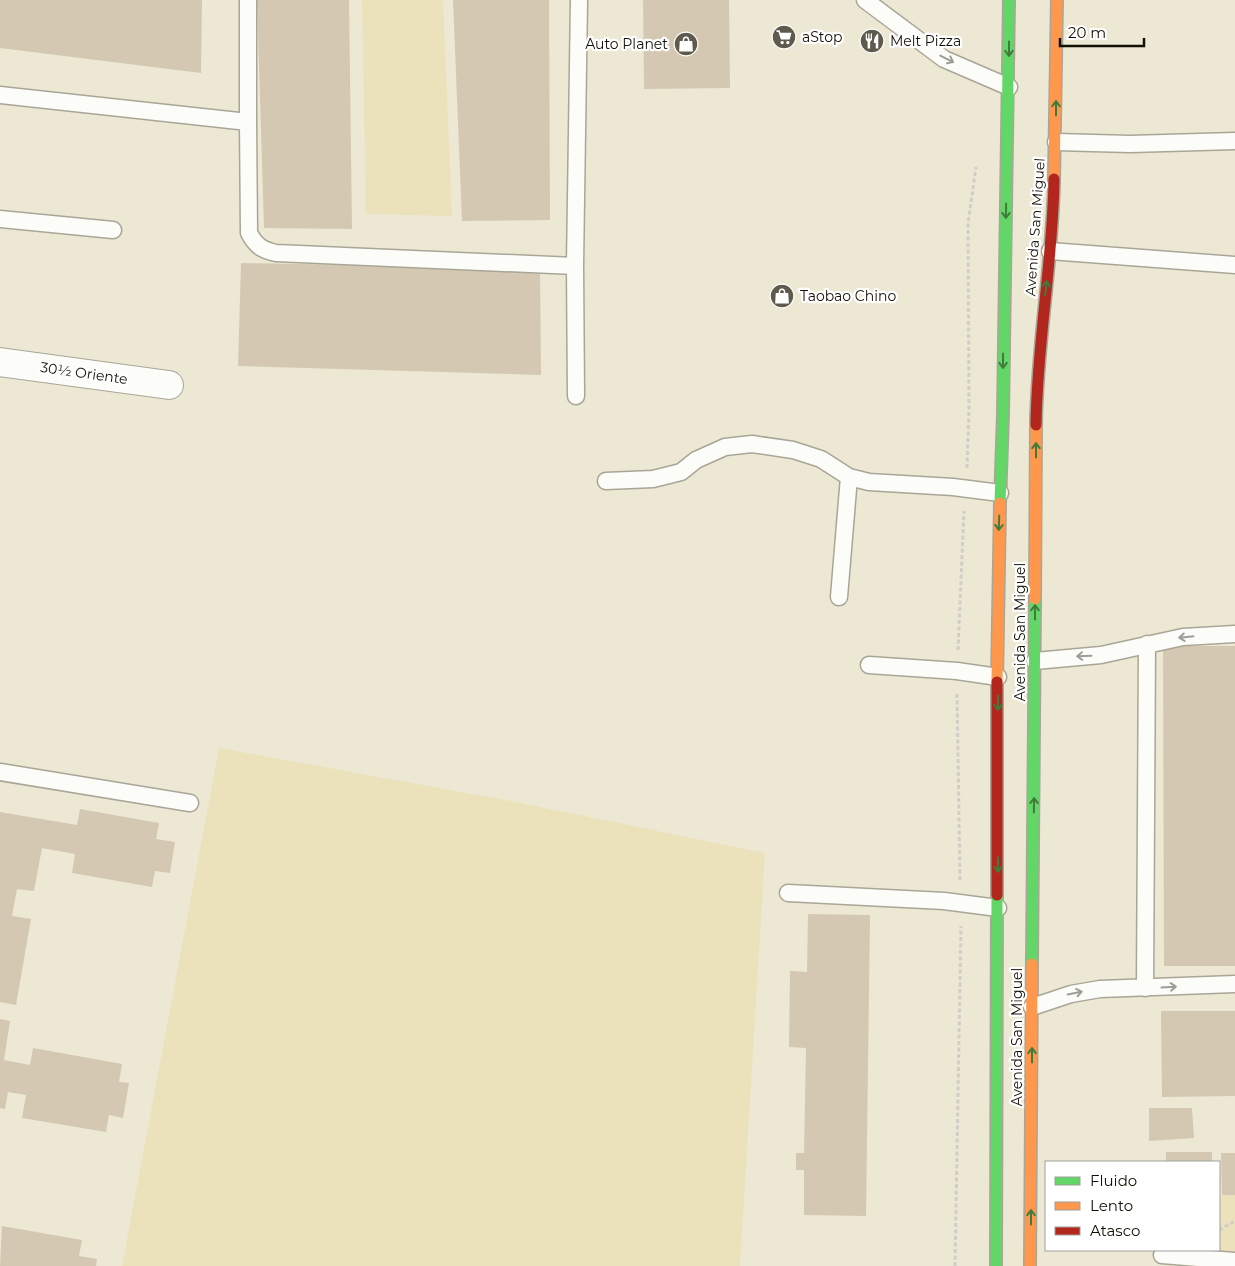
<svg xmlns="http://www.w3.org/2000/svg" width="1235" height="1266" font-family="Montserrat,sans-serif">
<rect width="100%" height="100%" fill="#ece8d4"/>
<path fill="#ebe2bc" d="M362,0h81l9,216 -86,-2z
M219,748l286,52 260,53 -25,413h-618z
M1219,1195h16v71l-58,-16h42z"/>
<path fill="#d5c8b2" d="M0,0h202l-1,73 -201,-25z
M257,0h92l3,229 -88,-1z
M453,0h96l1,220 -88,1z
M643,0h86l1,88 -86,1z
M241,263l299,5 1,107 -303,-9z
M1163,646h72v320h-71z
M80,809l79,14 -3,16 19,3 -5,31 -15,-2 -3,16 -80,-14 3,-19 -33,-6 -8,43 -17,-2 -5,27 19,3 -15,86 -16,-3v-190l77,13z
M808,914l62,1 -4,301 -62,-1v-45h-8v-17h8l2,-105 -17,-1 1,-76 17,1z
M1161,1011h74v85l-73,1z
M0,1019l10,2 -6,39 26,5 3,-17 89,16 -3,18 10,1 -6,35 -14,-3 -3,17 -84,-14 4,-23 -18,-3 -3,17 -5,-1z
M1149,1108h43l2,30 -45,3z
M1166,1152h46v10h-46z
M1221,1153h14v42h-13z
M2,1226l80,14 -3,16 18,3 -1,7h-96z"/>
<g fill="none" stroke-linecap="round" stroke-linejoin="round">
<g stroke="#a9a697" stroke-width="19">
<path id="lane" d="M248,0v122
M865,0l79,59 65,28
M0,95l248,27 1,111c7,13 13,17 27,20l299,13
M1056,142l74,2 105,-3
M0,219l113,11
M1050,251l185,14
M576,396l-1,-130 4,-266
M606,481l47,-2 28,-7 15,-12 29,-13 27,-3 41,6 28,9 28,18 20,5 84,5 47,6
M839,597l10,-120
M1035,661l66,-6 82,-18 52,-3
M869,665l88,6 41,6
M0,772l190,31
M788,893l156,8 54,7
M1145,988l2,-344
M1032,1007l39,-13 29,-5 135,-5
M1162,1255l73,6"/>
</g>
<g stroke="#a9a697" stroke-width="30">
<path id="street" d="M0,362l169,23"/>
</g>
<g stroke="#a9a697" stroke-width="14">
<path id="fast" d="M1000,503l3,-89 6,-414
M1032,964l3,-365
M996,1266l1,-371"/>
</g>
<g stroke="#a9a697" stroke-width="14">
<path id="slow" d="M1054,179l3,-179
M1035,599l1,-174
M997,682l3,-179
M1030,1266l2,-302"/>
</g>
<g stroke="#a9a697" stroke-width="14">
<path id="jam" d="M1036,425c1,-83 17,-164 18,-246
M997,895v-213"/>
</g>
<path stroke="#d0cec9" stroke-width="3" stroke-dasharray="4 2.5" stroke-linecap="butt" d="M967,468l2,-60 -1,-185 8,-56
M958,650l6,-139
M957,694l3,186
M1219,1230l16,-9
M955,1266l6,-340"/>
<use href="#lane" stroke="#fcfcf9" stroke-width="16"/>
<use href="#street" stroke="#fcfcf9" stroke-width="28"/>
<use href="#fast" stroke="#63d668" stroke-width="11"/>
<use href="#slow" stroke="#ff974d" stroke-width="11"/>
<use href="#jam" stroke="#b3261e" stroke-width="11"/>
</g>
<defs><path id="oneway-shaft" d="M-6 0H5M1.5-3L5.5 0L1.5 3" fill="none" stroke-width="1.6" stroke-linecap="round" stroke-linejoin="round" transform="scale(1.25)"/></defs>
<g stroke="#3f7c3b">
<use href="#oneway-shaft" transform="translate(1009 49) rotate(90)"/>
<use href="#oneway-shaft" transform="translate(1056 108) rotate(-90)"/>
<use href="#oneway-shaft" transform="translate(1006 211) rotate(91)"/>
<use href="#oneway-shaft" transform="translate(1046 288) rotate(-83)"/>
<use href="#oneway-shaft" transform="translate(1003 361) rotate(90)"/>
<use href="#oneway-shaft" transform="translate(1036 450) rotate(-90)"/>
<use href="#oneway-shaft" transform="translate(999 523) rotate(92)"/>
<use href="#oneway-shaft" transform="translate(1035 612) rotate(-90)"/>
<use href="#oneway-shaft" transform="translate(998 703) rotate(90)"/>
<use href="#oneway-shaft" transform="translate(1034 805) rotate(-89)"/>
<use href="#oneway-shaft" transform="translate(998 865) rotate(90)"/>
<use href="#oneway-shaft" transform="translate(1032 1055) rotate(-90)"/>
<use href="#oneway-shaft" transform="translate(1031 1217) rotate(-90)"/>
</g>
<g stroke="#9e9d97">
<use href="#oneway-shaft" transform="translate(947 59) rotate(27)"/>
<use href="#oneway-shaft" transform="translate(1186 637) rotate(174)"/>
<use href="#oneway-shaft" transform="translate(1084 656) rotate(178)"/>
<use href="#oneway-shaft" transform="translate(1169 987) rotate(-3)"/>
<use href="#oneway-shaft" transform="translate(1075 993) rotate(-12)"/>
</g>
<defs>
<g id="supermarket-disc" transform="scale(1.25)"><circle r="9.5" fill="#5e5b4d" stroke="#fff"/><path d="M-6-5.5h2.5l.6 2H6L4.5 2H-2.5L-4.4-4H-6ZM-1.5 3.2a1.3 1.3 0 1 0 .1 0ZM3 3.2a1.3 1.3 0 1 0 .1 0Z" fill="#fff"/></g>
<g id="restaurant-disc" transform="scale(1.25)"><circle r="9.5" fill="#5e5b4d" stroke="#fff"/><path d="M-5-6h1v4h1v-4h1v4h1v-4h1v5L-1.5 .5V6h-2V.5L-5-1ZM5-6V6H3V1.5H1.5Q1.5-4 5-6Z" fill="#fff"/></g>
<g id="shop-disc" transform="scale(1.25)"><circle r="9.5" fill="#5e5b4d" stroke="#fff"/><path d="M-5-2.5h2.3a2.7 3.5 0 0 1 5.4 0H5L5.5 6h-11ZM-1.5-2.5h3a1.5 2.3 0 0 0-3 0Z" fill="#fff"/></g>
</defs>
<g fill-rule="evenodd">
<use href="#supermarket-disc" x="784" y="37"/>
<use href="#restaurant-disc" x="872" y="41"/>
<use href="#shop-disc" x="686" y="44"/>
<use href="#shop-disc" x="782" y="296"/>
</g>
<g text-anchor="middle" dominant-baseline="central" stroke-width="4.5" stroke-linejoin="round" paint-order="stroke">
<g font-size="14" fill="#120f04" stroke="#fff" text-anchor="start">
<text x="802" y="37">aStop</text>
<text x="890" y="41">Melt Pizza</text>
<text x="668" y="44" text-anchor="end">Auto Planet</text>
<text x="800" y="296">Taobao Chino</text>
</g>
<g font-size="14" fill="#120f04" stroke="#fff">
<text transform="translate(1035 227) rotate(-86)">Avenida San Miguel</text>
<text transform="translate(84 373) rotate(8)">30½ Oriente</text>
<text transform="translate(1020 632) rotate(-90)">Avenida San Miguel</text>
<text transform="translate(1017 1037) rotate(-90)">Avenida San Miguel</text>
</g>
</g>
<rect x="1045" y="1161" width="175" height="90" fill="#ffffff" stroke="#a09f9b"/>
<rect x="1055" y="1177" width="25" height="8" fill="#63d668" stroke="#a09f9b"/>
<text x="1090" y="1186" font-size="15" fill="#120f04">Fluido</text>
<rect x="1055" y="1202" width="25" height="8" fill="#ff974d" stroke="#a09f9b"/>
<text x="1090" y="1211" font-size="15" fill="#120f04">Lento</text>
<rect x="1055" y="1227" width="25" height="8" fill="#b3261e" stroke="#a09f9b"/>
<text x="1090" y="1236" font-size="15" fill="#120f04">Atasco</text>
<path d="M1060 38v8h84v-8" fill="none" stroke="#120f04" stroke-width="2.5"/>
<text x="1068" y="38" font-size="15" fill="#120f04" stroke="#ffffff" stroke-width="4" paint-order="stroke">20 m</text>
</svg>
